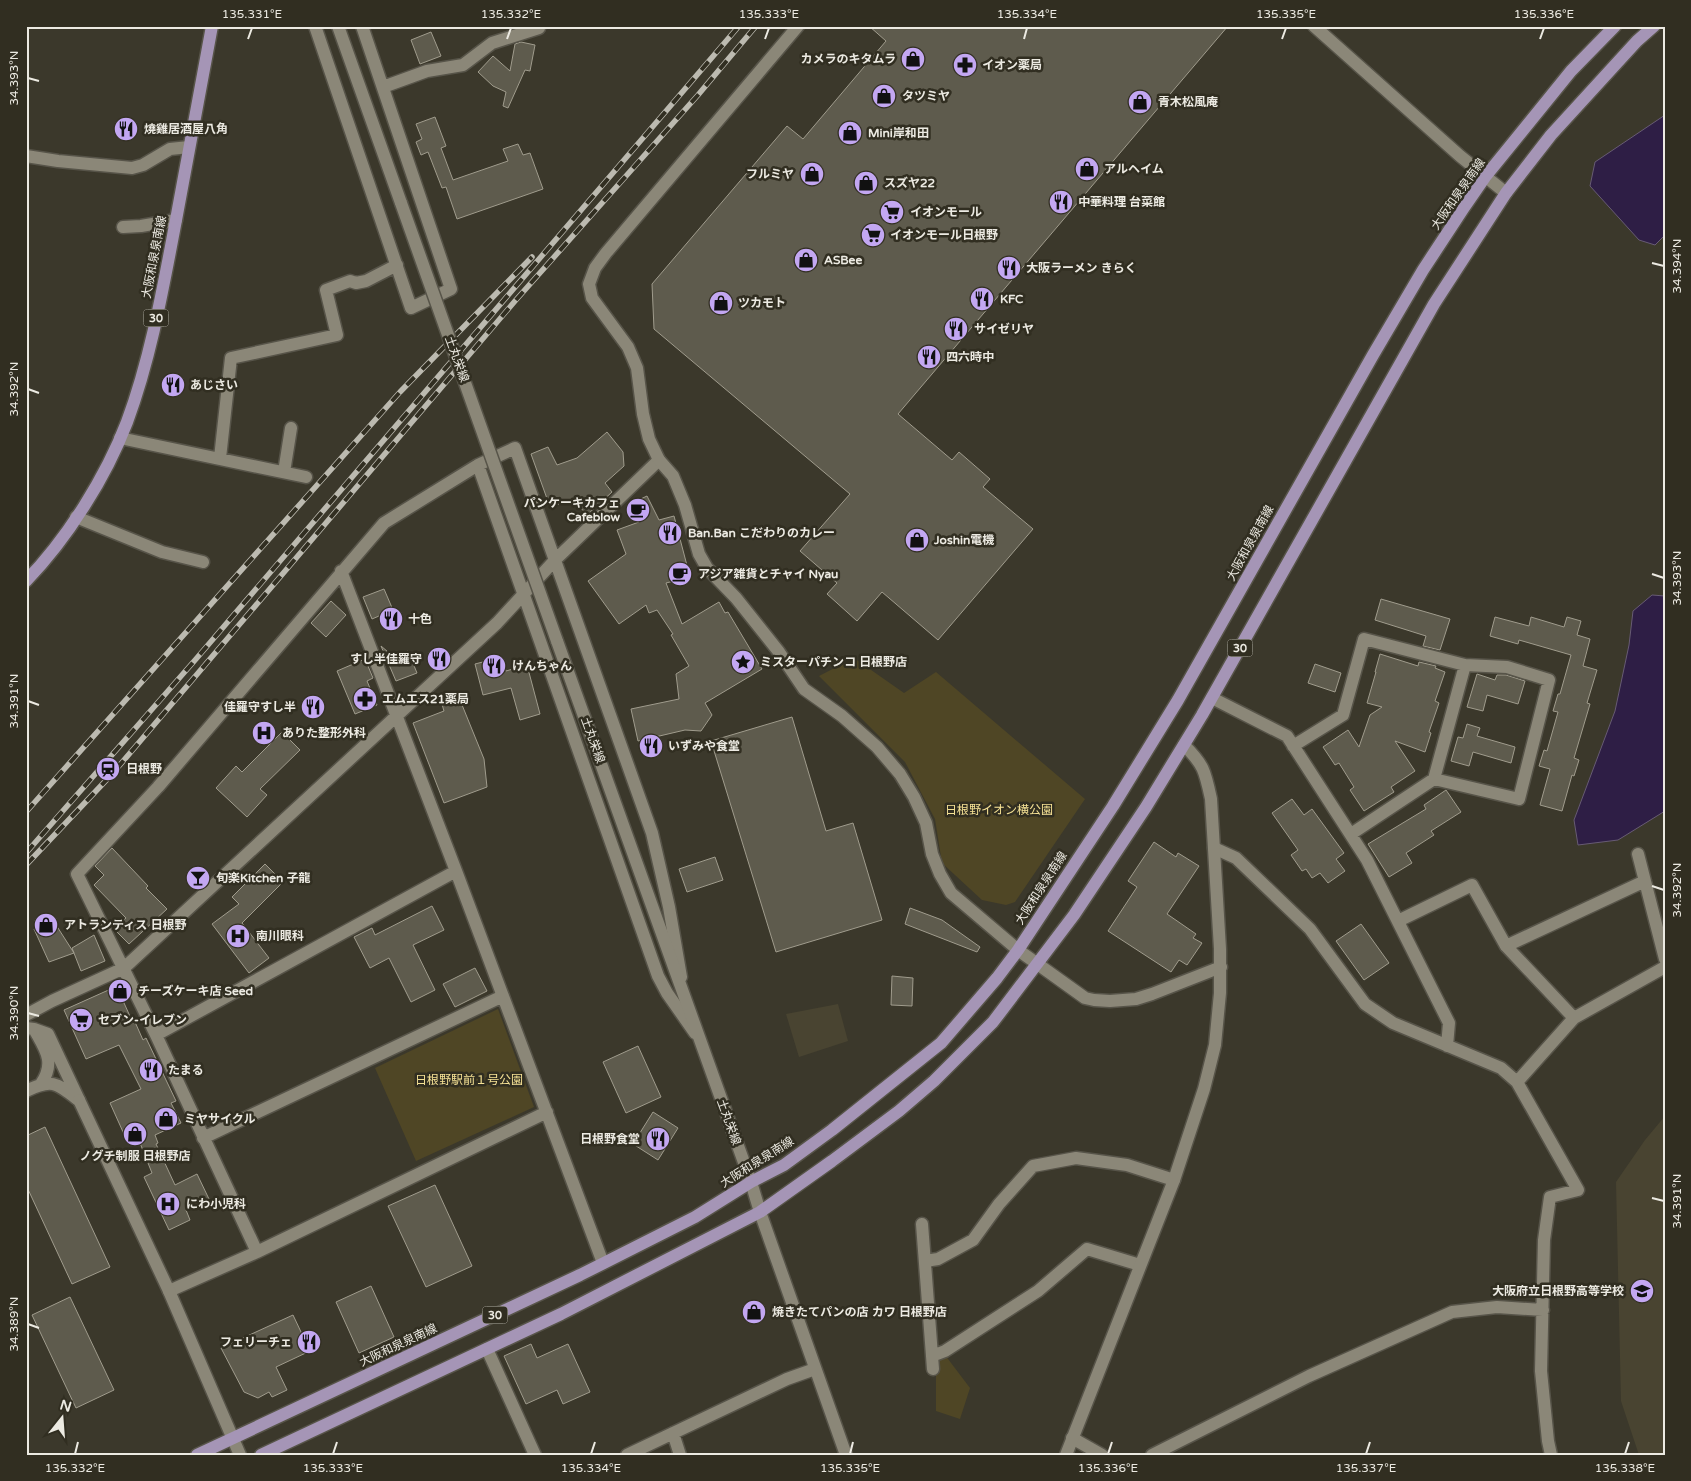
<svg xmlns="http://www.w3.org/2000/svg" width="1691" height="1481" font-family="'Varela Round','Noto Sans JP',sans-serif">
<rect width="100%" height="100%" fill="#3b382b"/>
<path fill="#494431" d="M838,1004l10,37 -49,16 -13,-43z
M1665,1116v339h-26l-18,-54 -5,-219 29,-42z"/>
<path fill="#4f4625" d="M854,658l50,35 32,-21 149,127 -70,103 -9,3 -24,-5 -40,-37 -7,-44 -30,-57 -86,-86z
M498,1009l36,98 -118,54 -41,-93z
M945,1355l25,33 -10,31 -24,-8v-54z"/>
<path fill="#2e1e45" stroke="#675b74" d="M1665,115v120l-10,10 -16,-5 -49,-54 5,-24z
M1652,595l13,1v215l-47,29 -40,5 -4,-25 41,-109 14,-66 4,-34z"/>
<path fill="#5e5b4d" stroke="#a09c8d" d="M869,26h359l-330,388 54,46 7,-8 31,27 -7,8 50,42 -95,111 -56,-48 -25,29 -30,-27 10,-11 -37,-32 50,-57 -196,-165 -2,-45 135,-158 16,13 83,-98z
M431,32l10,24 -21,8 -9,-24z
M521,42l14,3 -5,26 -5,-1 -17,38 -5,-2 3,-14 -13,-6 -15,-14 15,-16 17,15 5,-27z
M435,117l11,29 -5,2 12,32 55,-19 -5,-12 15,-5 5,11 7,-2 13,36 -86,30 -11,-32 -4,1 -14,-36 -7,3 -5,-13 6,-3 -6,-15z
M607,432l16,20 1,14 -19,17 7,9 -25,23 -14,-16 -23,8 -19,-53 17,-7 9,18 20,-7z
M647,496l12,24 15,-4 16,61 -24,6 16,41 37,-22 6,11 3,-1 34,57 -57,34 7,12 -11,16 -16,-1 -47,11 -7,-32 48,-10 -3,-25 13,-8 -18,-31 2,-1 -16,-24 -8,3 -3,-8 -27,19 -31,-43 38,-27 -9,-24 22,-8 -9,-18z
M384,589l9,21 -21,9 -9,-22z
M1381,599l69,20 -10,31 -17,-4 3,-10 -51,-16z
M331,601l15,14 -20,22 -15,-14z
M1495,617l34,9 2,-9 33,10 3,-10 14,4 -4,14 13,4 -7,27 14,4 -10,33 3,1 -16,54 5,2 -5,16 -2,-1 -10,36 -22,-6 10,-36 -11,-3 5,-16 3,1 11,-39 -5,-1 5,-17h2l11,-39 -52,-15 -1,4 -28,-8z
M381,646l13,11 14,-6 9,22 -21,8z
M1380,654l38,12 1,-4 17,4 -1,2 10,4 -10,29 4,2 -10,29 2,1 -6,19 -30,-11 20,30 -24,16 3,5 -30,19 -14,-21 4,-3 -15,-24 -4,2 -12,-18 25,-17 11,17 11,-32 12,-8 -15,-4 9,-31h-1z
M502,657l4,14 21,-6 13,49 -20,6 -9,-32 -28,7 -8,-31z
M365,659l8,19 -6,3 10,24 -22,9 -18,-43z
M1315,664l26,9 -6,19 -27,-9z
M1477,674l18,6 2,-5h9l19,6 -7,23 -31,-9 -4,16 -16,-4z
M458,695l26,64 3,28 -43,16 -31,-80 31,-12 -3,-10z
M792,717l34,114 27,-8 29,97 -106,32 -65,-211z
M1467,724l13,4 -3,8 38,11 -4,16 -38,-11 -4,14 -18,-5 7,-24 5,1z
M282,732l18,18 -40,39 7,6 -20,22 -31,-29 20,-22 6,6z
M1446,790l15,22 -30,19 3,4 -28,18 6,10 -23,14 -21,-33 58,-35 -2,-4z
M1292,799l12,16 8,-6 32,44 -8,6 9,12 -17,12 -8,-10 -8,5 -6,-9 -4,2 -11,-16 7,-5 -26,-37z
M1154,842l22,15 2,-4 21,13 -32,48 29,20 -3,4 9,5 -15,22 -8,-5 -8,12 -63,-41 29,-44 -9,-6z
M112,848l36,38 -2,2 21,21 -38,35 -15,-15 12,-11 -32,-33 10,-10 -9,-9z
M715,857l8,23 -36,12 -8,-23z
M265,864l18,18 -41,41 27,35 -20,15 -37,-49 27,-20 -7,-7z
M432,906l12,24 -31,15 22,45 -24,12 -22,-44 -19,10 -16,-31 18,-9 3,7z
M910,908l32,12 38,27 -3,5 -72,-28z
M49,914l25,39 -25,9 -15,-33 4,-2 -3,-7z
M1361,924l28,39 -25,17 -28,-39z
M94,935l11,26 -24,10 -9,-23z
M475,968l12,23 -32,16 -12,-23z
M892,976l21,2 -1,28 -21,-1z
M113,988l4,8 3,-2 13,29 2,-1 8,18 3,-2 30,63 -5,2 10,20 -26,12 3,8 -2,1 19,41 22,-11 12,25 -23,11 4,10 -21,10 -25,-53 8,-4 -14,-35 -10,5 -18,-40 31,-14 -22,-44 -33,14 -22,-49z
M638,1046l23,51 -35,16 -23,-51z
M653,1112l25,16 -20,32 -25,-16z
M45,1127l65,140 -38,17 -46,-99v-49z
M435,1185l37,81 -46,21 -38,-81z
M371,1286l23,51 -35,16 -23,-51z
M70,1297l44,93 -38,18 -44,-93z
M293,1315l17,36 -34,16 11,23 -15,7 -3,-5 -11,6 -14,-6 -23,-44z
M531,1344l6,14 31,-14 22,48 -27,12 -6,-14 -31,14 -22,-48z"/>
<g fill="none" stroke-linecap="round" stroke-linejoin="round">
<g stroke="#575449" stroke-width="15">
<path id="minor" d="M315,26l96,282 40,-19 -89,-263
M383,87l44,-16 36,-6 29,-22 47,-15
M26,156l32,5 74,7 11,-3 27,-16 19,-2
M123,227l18,-1 35,-6
M120,438l186,39
M220,458l11,-100 106,-23 -11,-45 24,-9 6,2 10,-2 31,-16
M478,465l180,511 9,17 28,40
M284,472l7,-44
M76,517l86,35 41,10
M341,571l115,300 147,392
M1212,698l75,38 80,124 82,163 -2,23
M1293,746l50,-31 21,-76 101,26 -31,114
M1351,834l83,-55 85,20 30,-119 -42,-13 -42,-2
M1214,848l22,10 74,71 55,75 28,19 108,45 16,14 61,108 -28,7 -6,43 -3,131 7,70 3,14
M1638,854l27,105
M1398,921l74,-36 34,61 68,72
M1506,946l139,-65
M26,1015l26,-14 72,-33 373,-345 58,-63 104,-100
M26,1028l8,1 14,5 31,66
M34,1029c11,20 22,33 7,55
M156,1035l300,-164
M1517,1082l57,-64 91,-51
M26,1091c25,-12 30,-9 51,8
M203,1138l300,-142
M922,1224l11,145
M257,1252l-101,-217 -79,-161 81,-87 226,-264 94,-58 37,-17 137,385 17,74 12,70
M925,1261l13,-2 35,-19 26,-36 34,-38 43,-8 51,7 47,15
M169,1291l88,-39 290,-140
M487,1349l48,106
M932,1356l13,-5 93,-60 49,-42 53,16
M673,1433l7,22
M1072,1438l30,17
M627,1455l160,-76 28,-10
M1152,1455l157,-79 143,-64 45,-5 46,3"/>
</g>
<g stroke="#575449" stroke-width="15">
<path id="tertiary" d="M798,26l-192,227 -11,15 -6,16 3,14 36,49 9,21 6,46 6,25 10,21 14,16 12,29 14,49 8,14 29,30 43,54 25,37 38,27 35,31 23,27 14,23 12,26 6,31 8,20 11,19 67,57 67,48 9,2 16,1 26,-2 16,-5 69,-27
M1314,26l146,130 46,37
M79,1100l90,191 71,164
M1066,1455l108,-275 30,-91 11,-44 5,-52v-44l-9,-150c-6,-28 -7,-34 -27,-54"/>
</g>
<g stroke="#575449" stroke-width="15">
<path id="secondary" d="M338,26l63,177
M557,641l194,541 9,30 86,243"/>
</g>
<g stroke="#575449" stroke-width="15">
<path id="primary" d="M26,581c41,-42 80,-104 101,-159 24,-65 36,-134 49,-202 12,-65 24,-129 36,-194
M197,1455l383,-180 115,-58 56,-35 33,-17 48,-35 109,-87 56,-65 21,-28 95,-144 65,-106 195,-345 50,-85 40,-61 22,-32 86,-106 44,-45
M261,1455l300,-141 199,-102 72,-51 67,-50 35,-30 59,-59 81,-107 72,-108 56,-92 232,-411 72,-111 45,-58 86,-94 17,-15"/>
</g>
<use href="#minor" stroke="#8b8778" stroke-width="12"/>
<use href="#tertiary" stroke="#8b8778" stroke-width="12"/>
<use href="#secondary" stroke="#8b8778" stroke-width="12"/>
<use href="#primary" stroke="#a595b6" stroke-width="12"/>
<g stroke="#bcbab0" stroke-width="5.5">
<path id="rail" d="M26,812l374,-420 132,-135
M26,853l170,-194 543,-633
M26,865l87,-92 402,-472 183,-206 58,-69"/>
</g>
<use href="#rail" stroke="#312e21" stroke-width="4" stroke-dasharray="11" stroke-linecap="butt"/>
<g stroke="#575449" stroke-width="15" stroke-linecap="butt">
<path id="secondary-bridge" d="M401,203l156,438"/>
</g>
<use href="#secondary-bridge" stroke="#8b8778" stroke-width="12"/>
</g>
<path fill="none" stroke="#eceae2" stroke-width="2" d="M248,39l4,-11M507,39l4,-11M765,39l4,-11M1024,39l3,-11M1282,39l4,-11M1540,39l4,-11M28,78l11,3M1652,263l12,3M28,389l11,4M1652,574l12,4M28,701l11,4M1652,886l12,4M28,1013l11,3M1652,1198l12,3M28,1324l11,4M75,1454l3,-12M333,1454l4,-12M591,1454l4,-12M850,1454l3,-12M1108,1454l4,-12M1366,1454l4,-12M1625,1454l4,-12"/>
<defs>
<g id="shop-disc" transform="scale(1.25)"><circle r="9.5" fill="#c3a7f2" stroke="#312e21"/><path d="M-5-2.5h2.3a2.7 3.5 0 0 1 5.4 0H5L5.5 6h-11ZM-1.5-2.5h3a1.5 2.3 0 0 0-3 0Z" fill="#111"/></g>
<g id="pharmacy-disc" transform="scale(1.25)"><circle r="9.5" fill="#c3a7f2" stroke="#312e21"/><path d="M-2-6h4v4h4v4h-4v4h-4v-4h-4v-4h4Z" fill="#111"/></g>
<g id="restaurant-disc" transform="scale(1.25)"><circle r="9.5" fill="#c3a7f2" stroke="#312e21"/><path d="M-5-6h1v4h1v-4h1v4h1v-4h1v5L-1.5 .5V6h-2V.5L-5-1ZM5-6V6H3V1.5H1.5Q1.5-4 5-6Z" fill="#111"/></g>
<g id="supermarket-disc" transform="scale(1.25)"><circle r="9.5" fill="#c3a7f2" stroke="#312e21"/><path d="M-6-5.5h2.5l.6 2H6L4.5 2H-2.5L-4.4-4H-6ZM-1.5 3.2a1.3 1.3 0 1 0 .1 0ZM3 3.2a1.3 1.3 0 1 0 .1 0Z" fill="#111"/></g>
<g id="cafe-disc" transform="scale(1.25)"><circle r="9.5" fill="#c3a7f2" stroke="#312e21"/><path d="M-5.5-4.5H6V0H3Q3 3.5 0 3.5H-2.5Q-5.5 3.5-5.5 0ZM3-3.2v2h1.7v-2ZM-6 4.5H4V6H-6Z" fill="#111"/></g>
<g id="sight-disc" transform="scale(1.25)"><circle r="9.5" fill="#c3a7f2" stroke="#312e21"/><path d="M0-6L1.8-2.2L6-1.7L2.9 1.2L3.7 5.4L0 3.3L-3.7 5.4L-2.9 1.2L-6-1.7L-1.8-2.2Z" fill="#111"/></g>
<g id="hospital-disc" transform="scale(1.25)"><circle r="9.5" fill="#c3a7f2" stroke="#312e21"/><path d="M-5-5h3v3.5h4V-5h3V5h-3V1.5h-4V5h-3Z" fill="#111"/></g>
<g id="station-disc" transform="scale(1.25)"><circle r="9.5" fill="#c3a7f2" stroke="#312e21"/><path d="M-3-6H3Q5-6 5-4V2Q5 4 3 4L4.5 6H3L1.5 4h-3L-3 6H-4.5L-3 4Q-5 4-5 2V-4Q-5-6-3-6ZM-3.5-4v3h7v-3ZM-3.5 1v1.5H-2V1ZM2 1v1.5H3.5V1Z" fill="#111"/></g>
<g id="bar-disc" transform="scale(1.25)"><circle r="9.5" fill="#c3a7f2" stroke="#312e21"/><path d="M-6-5H6L.8 .8V4.5H3.5V6h-7V4.5H-.8V.8Z" fill="#111"/></g>
<g id="school-disc" transform="scale(1.25)"><circle r="9.5" fill="#c3a7f2" stroke="#312e21"/><path d="M0-5L7-2L0 1L-7-2ZM-4 1L0 2.5L4 1V4Q0 6-4 4Z" fill="#111"/></g>
</defs>
<g fill-rule="evenodd">
<use href="#shop-disc" x="913" y="59"/>
<use href="#pharmacy-disc" x="965" y="65"/>
<use href="#shop-disc" x="884" y="96"/>
<use href="#shop-disc" x="1140" y="102"/>
<use href="#restaurant-disc" x="126" y="129"/>
<use href="#shop-disc" x="850" y="133"/>
<use href="#shop-disc" x="1087" y="169"/>
<use href="#shop-disc" x="812" y="174"/>
<use href="#shop-disc" x="866" y="183"/>
<use href="#restaurant-disc" x="1061" y="202"/>
<use href="#supermarket-disc" x="892" y="212"/>
<use href="#supermarket-disc" x="873" y="235"/>
<use href="#shop-disc" x="806" y="260"/>
<use href="#restaurant-disc" x="1009" y="268"/>
<use href="#restaurant-disc" x="982" y="299"/>
<use href="#shop-disc" x="721" y="303"/>
<use href="#restaurant-disc" x="956" y="329"/>
<use href="#restaurant-disc" x="929" y="357"/>
<use href="#restaurant-disc" x="173" y="385"/>
<use href="#cafe-disc" x="638" y="510"/>
<use href="#restaurant-disc" x="670" y="533"/>
<use href="#shop-disc" x="917" y="540"/>
<use href="#cafe-disc" x="680" y="574"/>
<use href="#restaurant-disc" x="391" y="619"/>
<use href="#restaurant-disc" x="439" y="659"/>
<use href="#sight-disc" x="743" y="662"/>
<use href="#restaurant-disc" x="494" y="666"/>
<use href="#pharmacy-disc" x="365" y="699"/>
<use href="#restaurant-disc" x="313" y="707"/>
<use href="#hospital-disc" x="264" y="733"/>
<use href="#restaurant-disc" x="651" y="746"/>
<use href="#station-disc" x="108" y="769"/>
<use href="#bar-disc" x="198" y="878"/>
<use href="#shop-disc" x="46" y="925"/>
<use href="#hospital-disc" x="238" y="936"/>
<use href="#shop-disc" x="120" y="991"/>
<use href="#supermarket-disc" x="81" y="1020"/>
<use href="#restaurant-disc" x="151" y="1070"/>
<use href="#shop-disc" x="166" y="1119"/>
<use href="#shop-disc" x="135" y="1134"/>
<use href="#restaurant-disc" x="658" y="1139"/>
<use href="#hospital-disc" x="168" y="1204"/>
<use href="#school-disc" x="1642" y="1291"/>
<use href="#shop-disc" x="754" y="1312"/>
<use href="#restaurant-disc" x="309" y="1342"/>
</g>
<g text-anchor="middle" dominant-baseline="central" stroke-width="5" stroke-linejoin="round" paint-order="stroke">
<g fill="#312e21" stroke="#b4b2a8" stroke-width="1">
<rect x="143.5" y="309.5" width="25" height="17" rx="4"/>
<rect x="1227.5" y="639.5" width="25" height="17" rx="4"/>
<rect x="482.5" y="1306.5" width="25" height="17" rx="4"/>
</g>
<g font-size="11" font-weight="bold" fill="#eceae2">
<text x="156" y="318">30</text>
<text x="1240" y="648">30</text>
<text x="495" y="1315">30</text>
</g>
<g font-size="12" font-weight="bold" fill="#eceae2" stroke="#312e21" text-anchor="start">
<text x="896" y="59" text-anchor="end">カメラのキタムラ</text>
<text x="982" y="65">イオン薬局</text>
<text x="902" y="96">タツミヤ</text>
<text x="1158" y="102">青木松風庵</text>
<text x="144" y="129">燒雞居酒屋八角</text>
<text x="868" y="133">Mini岸和田</text>
<text x="1104" y="169">アルヘイム</text>
<text x="794" y="174" text-anchor="end">フルミヤ</text>
<text x="884" y="183">スズヤ22</text>
<text x="1078" y="202">中華料理 台菜館</text>
<text x="910" y="212">イオンモール</text>
<text x="890" y="235">イオンモール日根野</text>
<text x="824" y="260">ASBee</text>
<text x="1026" y="268">大阪ラーメン きらく</text>
<text x="1000" y="299">KFC</text>
<text x="738" y="303">ツカモト</text>
<text x="974" y="329">サイゼリヤ</text>
<text x="946" y="357">四六時中</text>
<text x="190" y="385">あじさい</text>
<text x="620" y="503" text-anchor="end">パンケーキカフェ<tspan x="620" dy="14">Cafeblow</tspan></text>
<text x="688" y="533">Ban.Ban こだわりのカレー</text>
<text x="934" y="540">Joshin電機</text>
<text x="698" y="574">アジア雑貨とチャイ Nyau</text>
<text x="408" y="619">十色</text>
<text x="422" y="659" text-anchor="end">すし半佳羅守</text>
<text x="760" y="662">ミスターパチンコ 日根野店</text>
<text x="512" y="666">けんちゃん</text>
<text x="382" y="699">エムエス21薬局</text>
<text x="296" y="707" text-anchor="end">佳羅守すし半</text>
<text x="282" y="733">ありた整形外科</text>
<text x="668" y="746">いずみや食堂</text>
<text x="126" y="769">日根野</text>
<text x="216" y="878">旬楽Kitchen 子龍</text>
<text x="64" y="925">アトランティス 日根野</text>
<text x="256" y="936">南川眼科</text>
<text x="138" y="991">チーズケーキ店 Seed</text>
<text x="98" y="1020">セブン-イレブン</text>
<text x="168" y="1070">たまる</text>
<text x="184" y="1119">ミヤサイクル</text>
<text x="640" y="1139" text-anchor="end">日根野食堂</text>
<text x="135" y="1156" text-anchor="middle">ノグチ制服 日根野店</text>
<text x="186" y="1204">にわ小児科</text>
<text x="1624" y="1291" text-anchor="end">大阪府立日根野高等学校</text>
<text x="772" y="1312">焼きたてパンの店 カワ 日根野店</text>
<text x="292" y="1342" text-anchor="end">フェリーチェ</text>
</g>
<g font-size="12" fill="#eceae2" stroke="#312e21">
<text transform="translate(1458 194) rotate(-55)">大阪和泉泉南線</text>
<text transform="translate(154 257) rotate(-79)">大阪和泉泉南線</text>
<text transform="translate(457 359) rotate(70)">土丸栄線</text>
<text transform="translate(1250 543) rotate(-61)">大阪和泉泉南線</text>
<text transform="translate(593 740) rotate(70)">土丸栄線</text>
<text transform="translate(1041 888) rotate(-57)">大阪和泉泉南線</text>
<text transform="translate(729 1122) rotate(70)">土丸栄線</text>
<text transform="translate(757 1162) rotate(-32)">大阪和泉泉南線</text>
<text transform="translate(398 1345) rotate(-25)">大阪和泉泉南線</text>
</g>
<g font-size="12" fill="#f6e295" stroke="#312e21">
<text x="999" y="810">日根野イオン横公園</text>
<text x="469" y="1080">日根野駅前１号公園</text>
</g>
</g>
<rect width="1691" height="1481" fill="none" stroke="#312e21" stroke-width="55"/>
<g transform="translate(62 1418) rotate(17)" stroke="#312e21" stroke-width="4" paint-order="stroke">
<path d="M0-4L9 19L0 12L-9 19Z" fill="#eceae2"/>
<text y="-8" font-size="14" font-weight="bold" text-anchor="middle" fill="#eceae2">N</text>
</g>
<rect x="28" y="28" width="1636" height="1426" fill="none" stroke="#eceae2" stroke-width="2"/>
<g font-size="12" text-anchor="middle" fill="#eceae2">
<text x="252" y="18">135.331°E</text>
<text x="511" y="18">135.332°E</text>
<text x="769" y="18">135.333°E</text>
<text x="1027" y="18">135.334°E</text>
<text x="1286" y="18">135.335°E</text>
<text x="1544" y="18">135.336°E</text>
<text transform="translate(14 78) rotate(-90)" y="4">34.393°N</text>
<text transform="translate(1677 266) rotate(-90)" y="4">34.394°N</text>
<text transform="translate(14 389) rotate(-90)" y="4">34.392°N</text>
<text transform="translate(1677 578) rotate(-90)" y="4">34.393°N</text>
<text transform="translate(14 701) rotate(-90)" y="4">34.391°N</text>
<text transform="translate(1677 890) rotate(-90)" y="4">34.392°N</text>
<text transform="translate(14 1013) rotate(-90)" y="4">34.390°N</text>
<text transform="translate(1677 1201) rotate(-90)" y="4">34.391°N</text>
<text transform="translate(14 1324) rotate(-90)" y="4">34.389°N</text>
<text x="75" y="1472">135.332°E</text>
<text x="333" y="1472">135.333°E</text>
<text x="591" y="1472">135.334°E</text>
<text x="850" y="1472">135.335°E</text>
<text x="1108" y="1472">135.336°E</text>
<text x="1366" y="1472">135.337°E</text>
<text x="1625" y="1472">135.338°E</text>
</g>
</svg>
